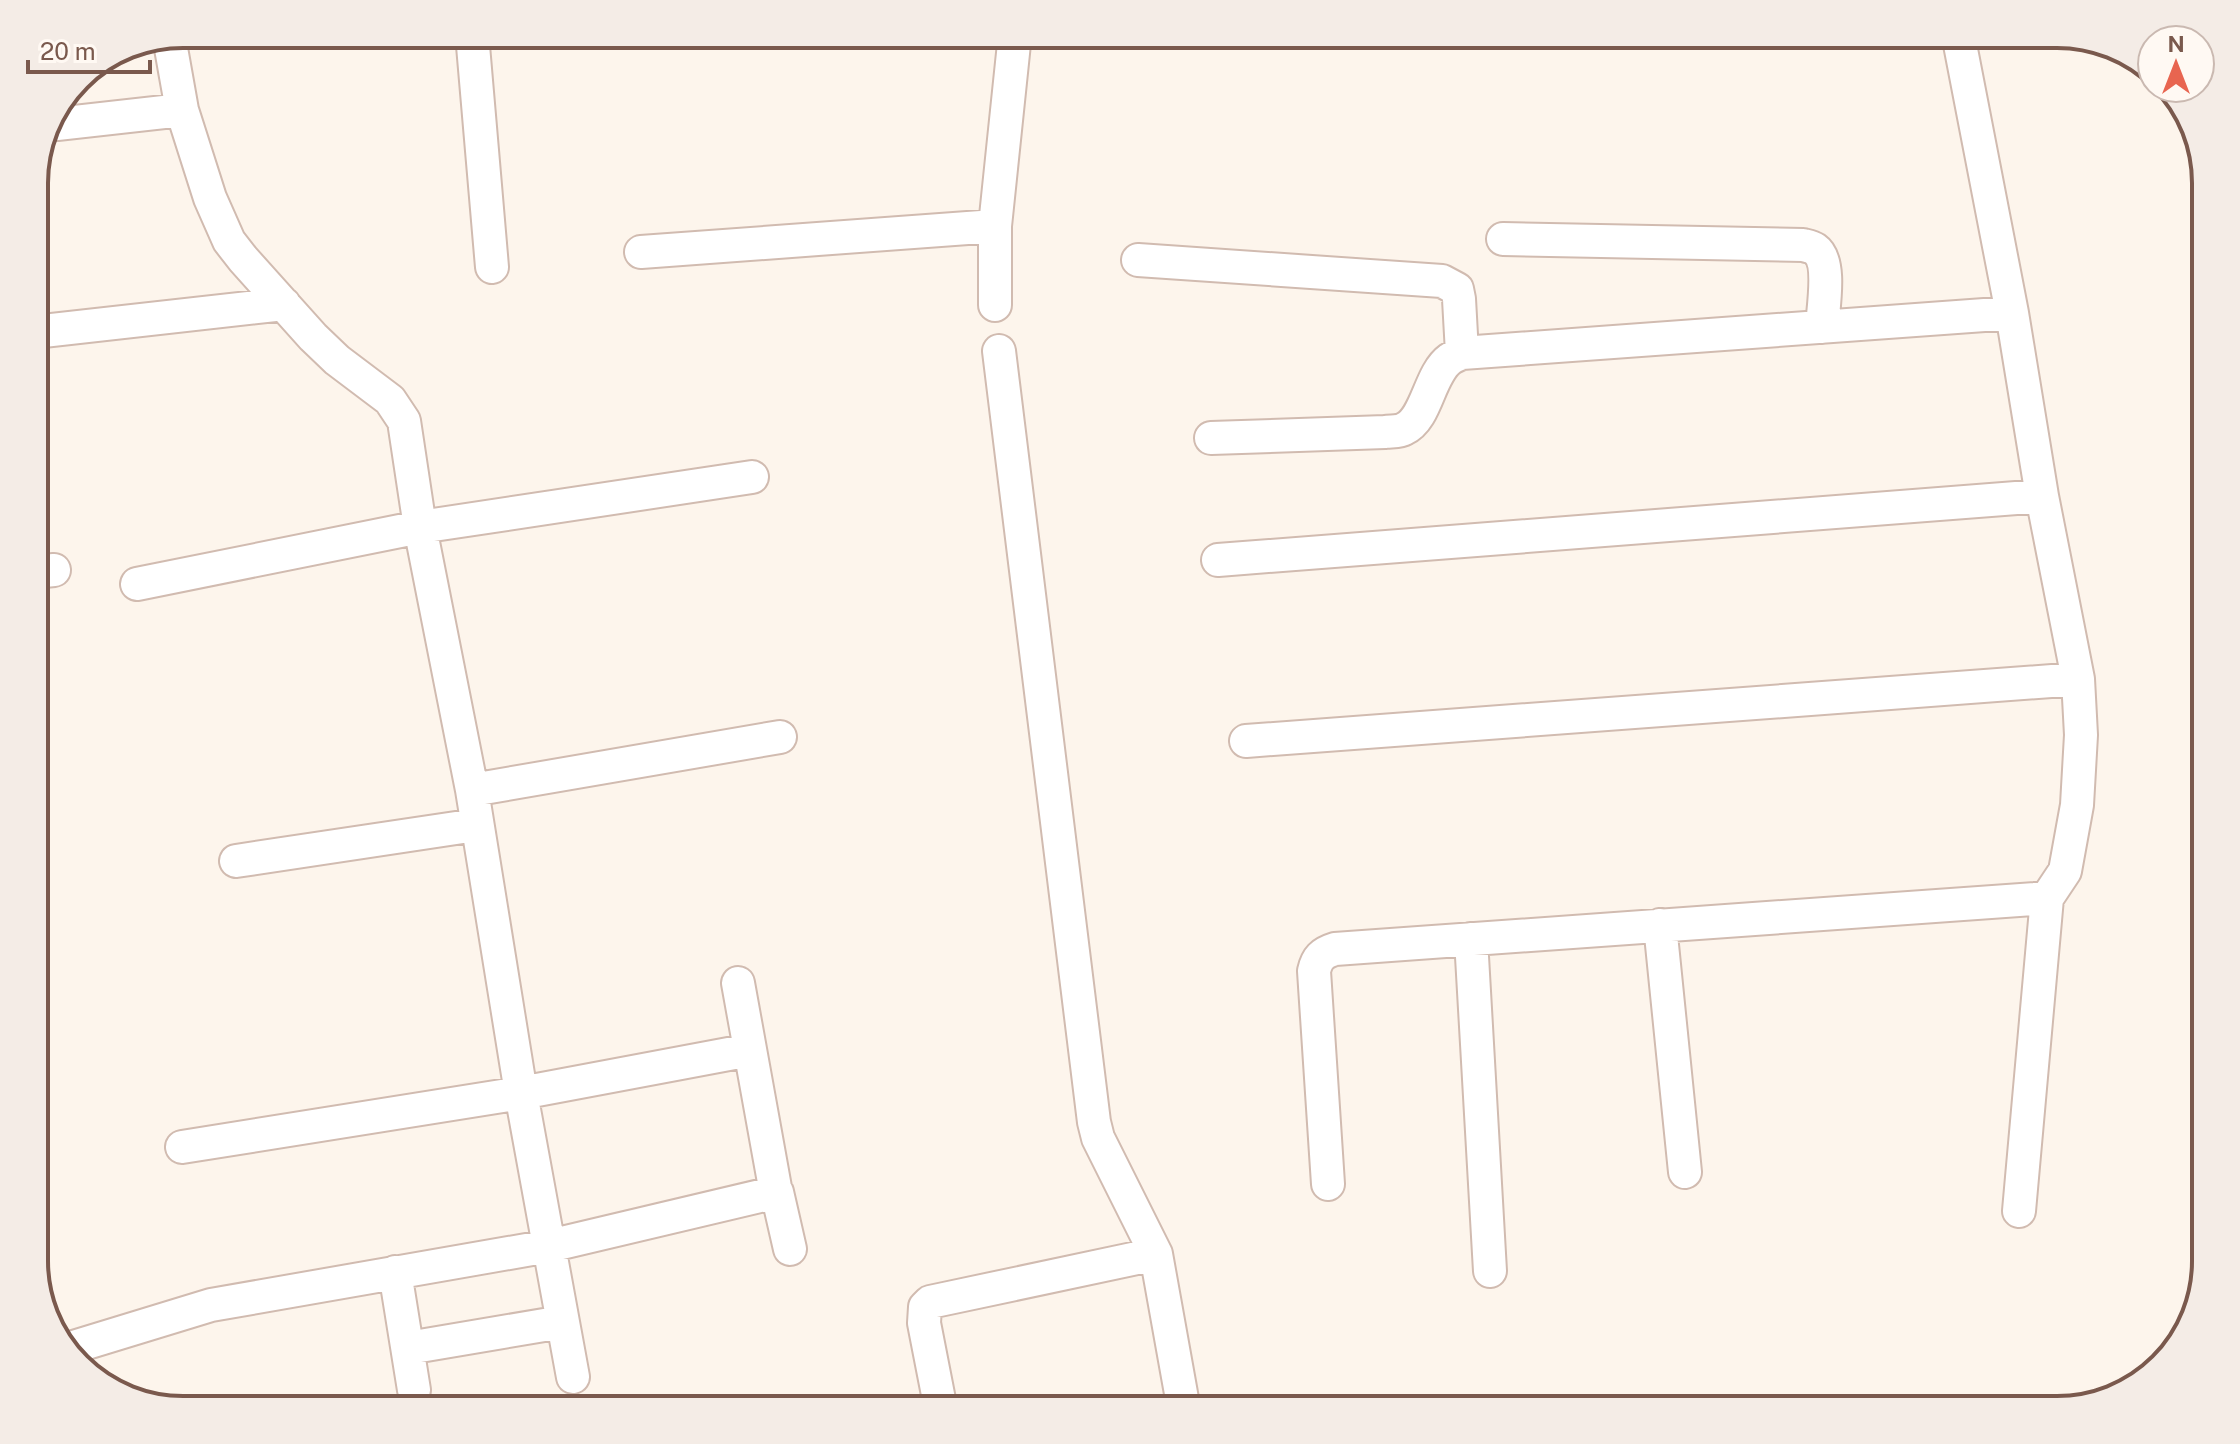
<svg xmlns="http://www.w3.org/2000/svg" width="2240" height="1444" font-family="'Public Sans',sans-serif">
<rect width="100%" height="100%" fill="#fdf5ec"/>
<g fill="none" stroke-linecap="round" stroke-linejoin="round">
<g stroke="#d1bbb0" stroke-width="36">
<path id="street" d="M472,34l20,233
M1958,34l54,279
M169,37l13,73 28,88 19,43 14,18 70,78 24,23 53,40 14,21 16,106 52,263 49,303 52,284
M57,124l125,-14
M1503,239l300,6c4,1 9,2 12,4 17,12 8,59 7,78
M641,252l354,-26
M1138,260l304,21 15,8 2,10 3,54
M995,305v-79l20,-192
M34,332l250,-28
M999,351l95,771 4,16 58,116 28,156
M1211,438l174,-6c6,-1 14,0 19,-3 23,-10 25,-55 46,-70 4,-3 8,-4 12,-6l550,-40 30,183
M1218,560l824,-64 36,183
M34,572l20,-2
M137,584l283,-57 332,-50
M1246,741l832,-62 3,56 -4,70 -12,66 -18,27
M472,790l308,-53
M236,861l240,-36
M1660,925l25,247
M1471,939l19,332
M738,983l38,210
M182,1147l339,-54 229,-43
M1328,1184l-14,-213c3,-13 8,-18 21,-22l712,-51 -28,313
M395,1272l19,118
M408,1348l154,-26
M67,1349l144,-44 338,-59 228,-54 13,57
M941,1410l-17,-87 1,-16 5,-5 226,-48"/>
</g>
<use href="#street" stroke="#fff" stroke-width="32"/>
</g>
<path d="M0 0H2240V1444H0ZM183 48H2057A135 135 0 0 1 2192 183V1261A135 135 0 0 1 2057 1396H183A135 135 0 0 1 48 1261V183A135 135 0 0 1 183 48Z" fill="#f4ece6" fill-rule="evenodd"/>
<path fill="none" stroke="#7a594d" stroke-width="4" d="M183 48H2057A135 135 0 0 1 2192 183V1261A135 135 0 0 1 2057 1396H183A135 135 0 0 1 48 1261V183A135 135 0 0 1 183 48Z"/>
<g transform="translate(2176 64)"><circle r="38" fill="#fff9f3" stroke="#cab9b1" stroke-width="2"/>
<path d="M0-6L14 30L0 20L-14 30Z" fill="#e86550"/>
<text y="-12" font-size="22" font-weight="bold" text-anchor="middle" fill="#7a594d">N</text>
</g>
<path d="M28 60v12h122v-12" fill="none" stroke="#7a594d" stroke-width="4"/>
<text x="40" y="60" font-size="24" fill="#7a594d" stroke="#fff9f3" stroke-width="6" paint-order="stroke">20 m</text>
</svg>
